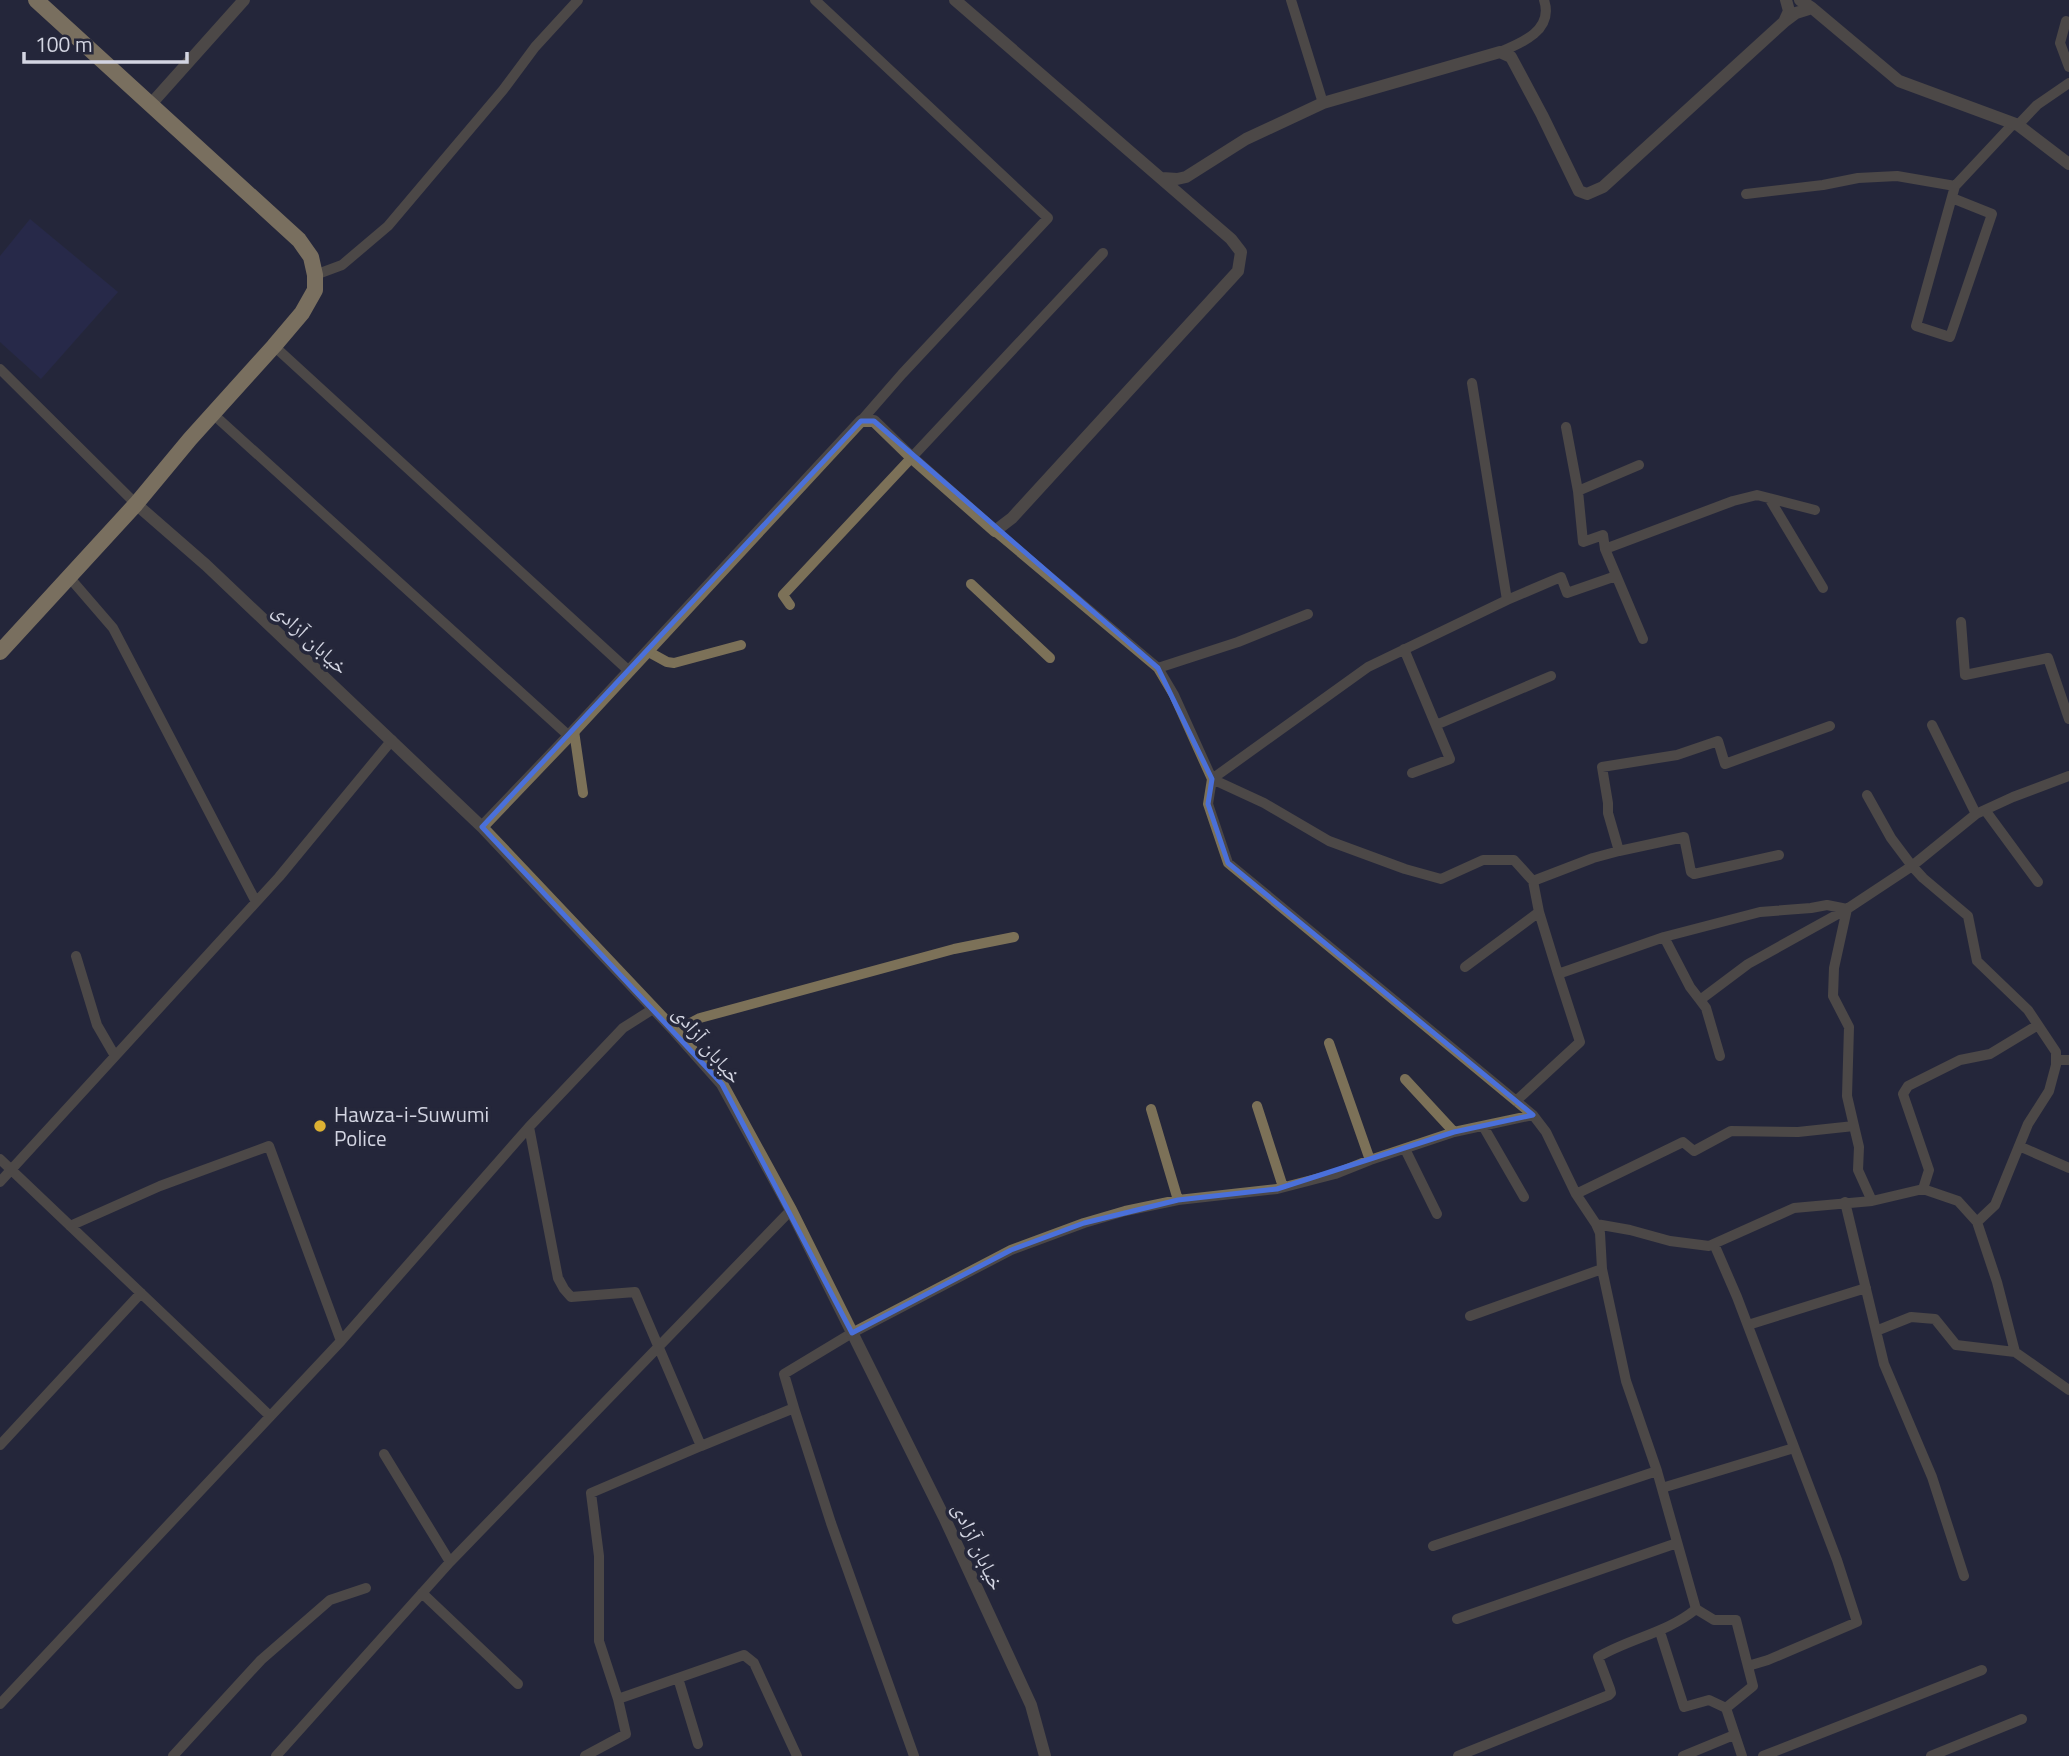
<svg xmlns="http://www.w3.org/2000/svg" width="2069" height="1756" font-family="'Titillium Web','Noto Naskh Arabic',sans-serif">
<rect width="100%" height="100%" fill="#25273a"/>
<path fill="#2a2d5b" d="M30,219l88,73 -77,87 -41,-37v-86z"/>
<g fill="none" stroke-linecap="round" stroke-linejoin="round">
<path stroke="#7c7158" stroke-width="10" d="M815,0l233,218 -146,156 -41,47
M1291,0l32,103
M2066,21l-6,22 9,24
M1500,52c22,-9 54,-22 44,-52
M2018,125l19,-20 32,-22
M1746,194l77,-9 35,-7 39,-2 58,10 58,-62
M1952,198l40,16 -42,123 -34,-11 39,-140
M315,275l27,-10 46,-39 115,-136 32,-43 43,-47
M274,346l355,325
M0,369l136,135
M1472,383l35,217
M213,414l356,322
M1566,427l12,64 5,51 20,-7 2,14 38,90
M1578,491l61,-26
M1769,498l54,90
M995,531l163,137 16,27 38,84 -4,25 20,59 305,252 13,17 30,62 20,30 4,9 2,36 24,112 31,90 39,138 18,11h22l17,66 -27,22 16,48
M1605,549l128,-48 24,-6 58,15
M69,577l44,51 143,274
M971,584l79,74
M790,605l-7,-10 320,-342
M1961,622l4,53 83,-17 21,61
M1404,649l46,110 -38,14
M647,651l20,11 7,1 67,-18
M1158,668l80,-26 70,-28
M1436,725l115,-49
M1932,725l44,89
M574,731l9,62
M1212,779l52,24 65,38 76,28 36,10 42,-19h31l19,21 60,-23 26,-7 -11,-38v-10l-6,-36 75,-12 41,-14 7,23 105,-38
M1212,779l156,-112 139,-67 54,-23 6,16 49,-17
M1985,810l53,72
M1619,851l65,-14 7,35 3,2 85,-19
M1533,881l6,31 19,62 106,-37 96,-25 51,-4 16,-3 20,4 -13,59 -1,28 16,31 -2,69 7,30 -56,6 -67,-1 -37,20 -11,-9 -107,52
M1664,937l26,50 10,13 48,-36 99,-55 65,-43 -21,-28 -24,-43
M76,956l21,69 18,31
M1465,967l74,-55
M1700,1000l6,8 14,48
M675,1031l25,-13 254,-69 60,-12
M1329,1043l41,117
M2056,1060h13
M1405,1079l49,53
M1516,1101l64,-59 -22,-68
M1257,1106l26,81
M1151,1109l27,91
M1483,1126l41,71
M1854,1126l5,21 -1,23 14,31
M529,1127l29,151 6,11 7,8 64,-5 66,154 93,-38 -10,-34 68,-41 159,-83 73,-27 41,-12 53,-11 99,-11 58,-15 35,-14 84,-28 79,-17
M2019,1146l50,22
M1405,1149l32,65
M0,1159l270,257
M0,1182l279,-305 113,-137
M1923,1189l35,12 19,21 20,60 18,70
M1845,1202l39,162 48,113 32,99
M1977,1222l18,-17 33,-81 21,-33 7,-26v-13l-28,-42 -51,-49 -9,-45 -45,-38 -11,-12 64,-52 37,-17 56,-21
M1596,1224l34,6 40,11 39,5 85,-38 78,-7 51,-12 6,-19 -26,-76 5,-8 52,-26 30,-6 48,-29
M70,1226l90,-40 109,-40 72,195
M1714,1244l23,53 100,263 20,62 -89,38 -20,6
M1470,1316l132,-47
M1748,1325l118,-37
M1876,1331l35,-14 24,2 21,26 59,7 54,38
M794,1408l37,115 83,233
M0,1445l141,-152
M384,1454l66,108
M1662,1488l132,-40
M1433,1546l224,-75
M422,1593l96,91
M1457,1619l220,-76
M1660,1632l24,75 25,-7 17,8
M678,1678l20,66
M618,1699l126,-44 10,8 43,93
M0,1704l341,-363 188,-214 94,-99 30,-19
M173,1756l88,-96 69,-60 36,-12
M276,1756l174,-194 341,-352
M585,1756l41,-22 -8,-35 -19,-58v-85l-8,-63 110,-47
M1458,1756l151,-61 2,-2 -1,-4 -12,-32c32,-19 69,-24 98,-48
M1683,1756l51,-21
M1763,1756l219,-86
M1931,1756l91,-37"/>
<path stroke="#7c7158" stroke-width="12" d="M1800,0l12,8 87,73 119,44 51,39
M1784,22l5,-11 -3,-11
M151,104l93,-104
M1162,178l15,1 9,-2 60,-38 77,-36 177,-51 11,5 31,58 37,76 8,3 16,-7 181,-165 12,-9 16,-5
M136,504l70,61 276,262 193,204 47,53 69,126 153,307 87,188 14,51
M482,827l87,-91 292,-315h13l37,36 84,74 17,-13 226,-247 3,-19 -10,-13 -276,-239"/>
<path stroke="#e1c88c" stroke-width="16" d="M0,652l136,-148 54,-65 84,-93 28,-33 13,-23v-15l-4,-18 -12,-17 -263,-240"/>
</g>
<path d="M0 0H2069V1756H0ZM861,421h13l284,247 54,111 -4,25 20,59 305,252 -79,17 -177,57 -99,11 -94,23 -73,27 -159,83 -130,-249 -240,-257z" fill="#25273a" fill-opacity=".55" fill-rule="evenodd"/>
<path fill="none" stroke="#4a70da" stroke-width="5" stroke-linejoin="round" d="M861,421h13l284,247 54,111 -4,25 20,59 305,252 -79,17 -177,57 -99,11 -94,23 -73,27 -159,83 -130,-249 -240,-257z"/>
<circle fill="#ddb133" stroke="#25273a" stroke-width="2.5" cx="320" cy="1126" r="7"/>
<g text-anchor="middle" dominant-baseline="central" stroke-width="7" stroke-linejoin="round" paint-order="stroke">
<g font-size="21" fill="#d3d5e2" stroke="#25273a">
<text transform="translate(311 638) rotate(43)">خیابان آزادی</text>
<text transform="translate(708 1044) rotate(50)">خیابان آزادی</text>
<text transform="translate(979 1546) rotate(65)">خیابان آزادی</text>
</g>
<g font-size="21" fill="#d3d5e2" stroke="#25273a" text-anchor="start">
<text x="334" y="1114">Hawza-i-Suwumi<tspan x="334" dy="24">Police</tspan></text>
</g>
</g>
<path d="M24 52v10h163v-10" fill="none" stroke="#d3d5e2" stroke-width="3.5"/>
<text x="35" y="52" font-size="21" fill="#d3d5e2" stroke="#25273a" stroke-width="5" paint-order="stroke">100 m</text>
</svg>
